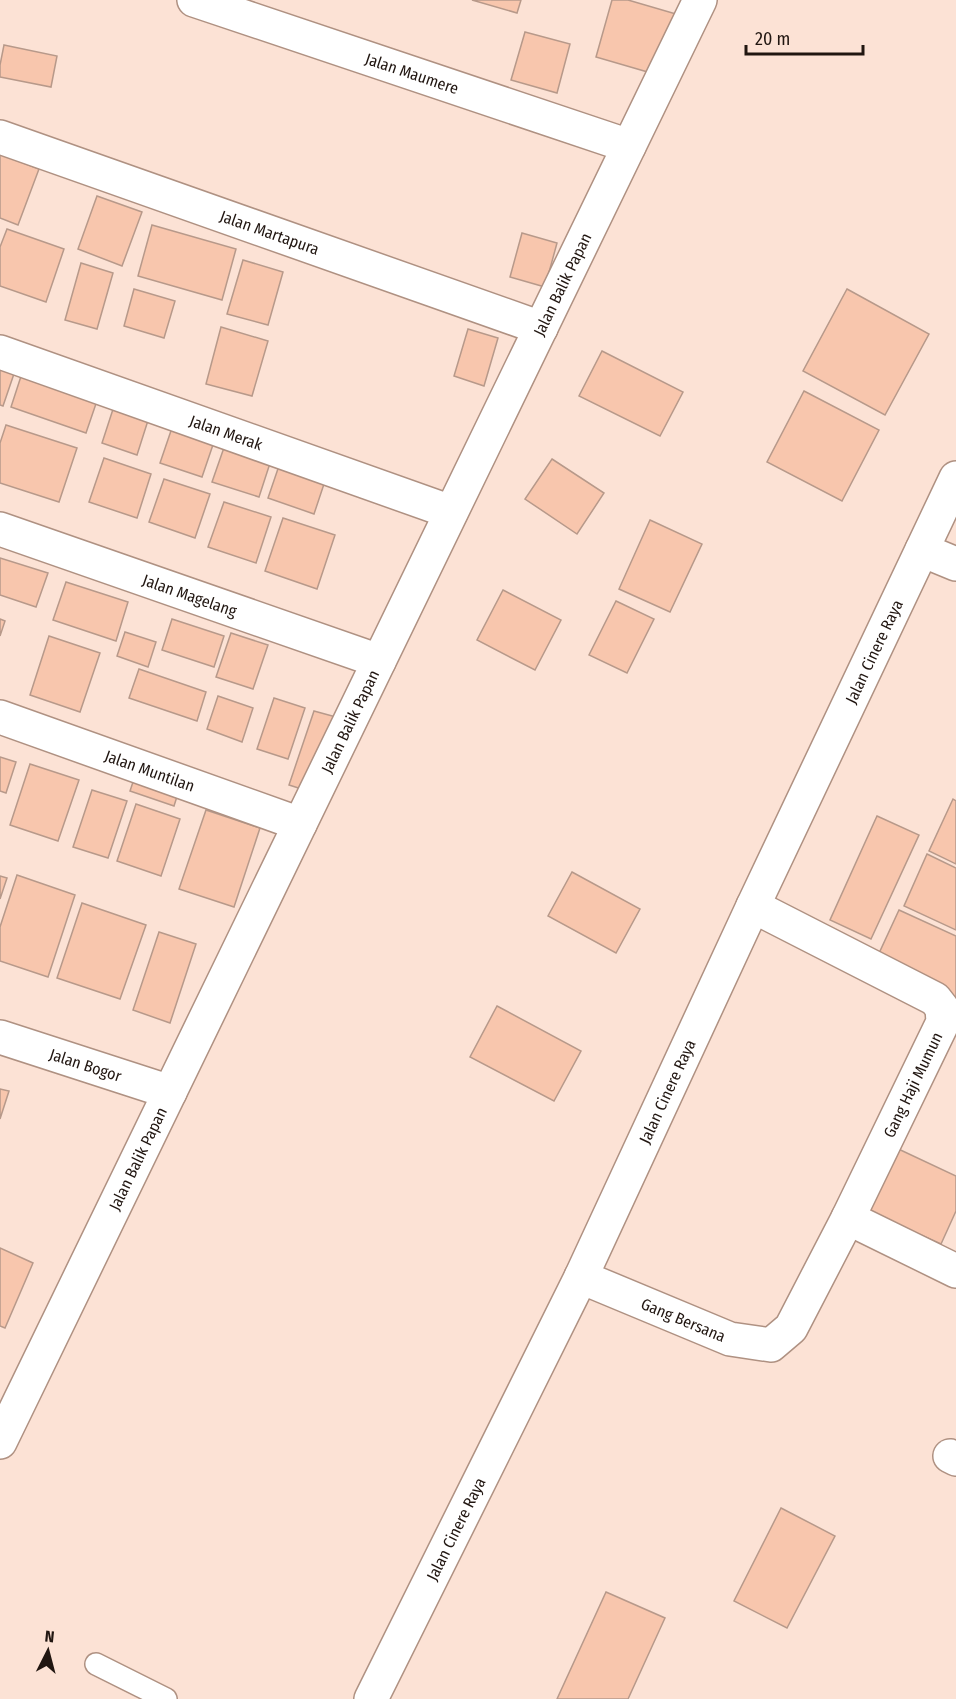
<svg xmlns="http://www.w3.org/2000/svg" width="956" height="1699" font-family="'Fira Sans Condensed',sans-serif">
	<rect width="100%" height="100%" fill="#fce2d5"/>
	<g fill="#f8c6ad" stroke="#b7998a" stroke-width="1.5">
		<path d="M 472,0 L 521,0 L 517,13 Z"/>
		<path d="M 612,0 L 628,0 L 676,14 L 658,75 L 596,57 Z"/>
		<path d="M 525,32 L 570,44 L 557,93 L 511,80 Z"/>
		<path d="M 4,45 L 57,56 L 51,87 L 0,77 L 0,65 Z"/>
		<path d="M 0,154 L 39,169 L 18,225 L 0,218 Z"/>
		<path d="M 97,196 L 142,212 L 122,266 L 78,249 Z"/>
		<path d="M 152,225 L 236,249 L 222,300 L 138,276 Z"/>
		<path d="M 7,229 L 64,249 L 46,302 L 0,286 L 0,247 Z"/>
		<path d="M 522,233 L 557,243 L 545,287 L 510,277 Z"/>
		<path d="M 243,260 L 283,272 L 268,325 L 227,314 Z"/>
		<path d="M 81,263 L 113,273 L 97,329 L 65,320 Z"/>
		<path d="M 134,289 L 175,301 L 164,338 L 124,326 Z"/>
		<path d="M 847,289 L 929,334 L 885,415 L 803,371 Z"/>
		<path d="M 221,327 L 268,341 L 252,396 L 206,384 Z"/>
		<path d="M 468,329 L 498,338 L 484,386 L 454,376 Z"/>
		<path d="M 602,351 L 683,392 L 660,436 L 579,396 Z"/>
		<path d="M 0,357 L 18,362 L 3,406 L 0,405 Z"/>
		<path d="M 25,364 L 101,389 L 86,433 L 11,407 Z"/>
		<path d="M 804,391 L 879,430 L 842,501 L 767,462 Z"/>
		<path d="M 116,400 L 151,411 L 137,455 L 102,443 Z"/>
		<path d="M 175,419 L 217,433 L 202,477 L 160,463 Z"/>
		<path d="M 6,425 L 77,448 L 59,502 L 0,483 L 0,443 Z"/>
		<path d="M 227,439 L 273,454 L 259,497 L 212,482 Z"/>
		<path d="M 282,457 L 328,472 L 314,514 L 268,498 Z"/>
		<path d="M 104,458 L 151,474 L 137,518 L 89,502 Z"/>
		<path d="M 552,459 L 604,493 L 577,534 L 525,499 Z"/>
		<path d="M 164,479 L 210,494 L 195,538 L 149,522 Z"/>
		<path d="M 224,502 L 271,517 L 256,563 L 208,547 Z"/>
		<path d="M 283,518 L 335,535 L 317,589 L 265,571 Z"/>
		<path d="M 650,520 L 702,544 L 670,612 L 619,589 Z"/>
		<path d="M 0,558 L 48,573 L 36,607 L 0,595 Z"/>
		<path d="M 66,582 L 128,602 L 116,641 L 53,620 Z"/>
		<path d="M 503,590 L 561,620 L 535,670 L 477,640 Z"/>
		<path d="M 616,601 L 654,619 L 627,673 L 589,655 Z"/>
		<path d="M 0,619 L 5,621 L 0,636 Z"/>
		<path d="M 172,619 L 224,636 L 214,667 L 162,650 Z"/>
		<path d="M 125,632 L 156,642 L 148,667 L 117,656 Z"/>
		<path d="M 231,633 L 268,645 L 253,689 L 216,677 Z"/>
		<path d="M 49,636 L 100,653 L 80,712 L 30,695 Z"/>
		<path d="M 139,669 L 206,692 L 197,721 L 129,698 Z"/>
		<path d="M 218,696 L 253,708 L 242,742 L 207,729 Z"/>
		<path d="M 274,698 L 305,708 L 288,759 L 257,749 Z"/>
		<path d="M 314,711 L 336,717 L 308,791 L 289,785 Z"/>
		<path d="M 0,757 L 16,762 L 6,793 L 0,791 Z"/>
		<path d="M 30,764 L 79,780 L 58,841 L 10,825 Z"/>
		<path d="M 136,773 L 180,787 L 174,806 L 130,791 Z"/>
		<path d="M 92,790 L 127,801 L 108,858 L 73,847 Z"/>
		<path d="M 953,799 L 956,801 L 956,864 L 929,851 Z"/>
		<path d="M 136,804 L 180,819 L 161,876 L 117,861 Z"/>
		<path d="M 206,810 L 260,828 L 234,907 L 179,889 Z"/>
		<path d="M 877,816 L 919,835 L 871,939 L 830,920 Z"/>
		<path d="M 927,854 L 956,868 L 956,930 L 904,906 Z"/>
		<path d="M 572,872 L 640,909 L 616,953 L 548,916 Z"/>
		<path d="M 17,875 L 75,895 L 48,977 L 0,961 L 0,927 Z"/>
		<path d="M 0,876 L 7,878 L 0,899 Z"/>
		<path d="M 82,903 L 146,925 L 120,999 L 57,978 Z"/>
		<path d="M 899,910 L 956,936 L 956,999 L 875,962 Z"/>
		<path d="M 159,932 L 196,944 L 170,1023 L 133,1010 Z"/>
		<path d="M 497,1006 L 581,1051 L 554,1101 L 470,1057 Z"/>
		<path d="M 0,1089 L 9,1091 L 0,1119 Z"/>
		<path d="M 892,1146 L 956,1176 L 956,1211 L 941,1244 L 863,1209 Z"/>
		<path d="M 0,1248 L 33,1263 L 5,1328 L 0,1326 Z"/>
		<path d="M 781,1508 L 835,1536 L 787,1628 L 734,1601 Z"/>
		<path d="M 606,1592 L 665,1618 L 628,1699 L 557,1699 Z"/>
	</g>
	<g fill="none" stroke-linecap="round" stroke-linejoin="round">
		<defs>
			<path id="service" d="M 96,1664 L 166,1699"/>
			<g id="minor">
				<path id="s1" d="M 194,0 L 629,146"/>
				<path id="s2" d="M 0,137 L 541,328"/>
				<path id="s3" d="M 0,352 L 451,512"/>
				<path id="s4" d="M 0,529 L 379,661"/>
				<path d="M 922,550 L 956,564"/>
				<path id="s5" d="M 0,717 L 300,824"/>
				<path id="s6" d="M 0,1037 L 170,1092"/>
				<path d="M 848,1218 L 956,1271"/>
				<path id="s7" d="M 581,1277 L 730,1339 L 771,1345 L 791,1328 L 848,1218 L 943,1022 L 942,1008 L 935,999 L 753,906"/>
				<path id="s8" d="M 0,1442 L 700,0"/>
				<path d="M 950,1456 L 956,1459"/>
			</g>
			<g id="secondary">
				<path id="s9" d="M 371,1699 L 581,1277 L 753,906 L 956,478"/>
			</g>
		</defs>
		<use href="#service" stroke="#af9182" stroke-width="24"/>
		<use href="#minor" stroke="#af9182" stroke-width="36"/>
		<use href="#secondary" stroke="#af9182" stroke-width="36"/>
		<use href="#service" stroke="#fff" stroke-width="21"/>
		<use href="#minor" stroke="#fff" stroke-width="33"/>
		<use href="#secondary" stroke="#fff" stroke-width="33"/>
	</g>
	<g text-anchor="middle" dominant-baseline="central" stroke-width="4.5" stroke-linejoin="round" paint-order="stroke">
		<g font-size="16" fill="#211611" stroke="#fce2d5">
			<text stroke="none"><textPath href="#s1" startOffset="230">Jalan Maumere</textPath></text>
			<text stroke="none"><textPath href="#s2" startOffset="286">Jalan Martapura</textPath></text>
			<text stroke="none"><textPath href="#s8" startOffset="1287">Jalan Balik Papan</textPath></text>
			<text stroke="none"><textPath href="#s3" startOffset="240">Jalan Merak</textPath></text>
			<text stroke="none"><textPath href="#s4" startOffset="201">Jalan Magelang</textPath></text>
			<text stroke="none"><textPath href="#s9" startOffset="1162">Jalan Cinere Raya</textPath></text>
			<text stroke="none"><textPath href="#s8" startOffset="801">Jalan Balik Papan</textPath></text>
			<text stroke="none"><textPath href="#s5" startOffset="159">Jalan Muntilan</textPath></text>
			<text stroke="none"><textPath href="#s6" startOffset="90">Jalan Bogor</textPath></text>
			<text stroke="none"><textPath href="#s7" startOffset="501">Gang Haji Mumun</textPath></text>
			<text stroke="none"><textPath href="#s9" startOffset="676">Jalan Cinere Raya</textPath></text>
			<text stroke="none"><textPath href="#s8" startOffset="315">Jalan Balik Papan</textPath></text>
			<text stroke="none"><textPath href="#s7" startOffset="111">Gang Bersana</textPath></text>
			<text stroke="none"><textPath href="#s9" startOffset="190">Jalan Cinere Raya</textPath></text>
		</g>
	</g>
	<g transform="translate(48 1651) rotate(6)" stroke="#fce2d5" stroke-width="4.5" paint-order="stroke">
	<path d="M0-4.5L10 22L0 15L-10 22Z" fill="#211611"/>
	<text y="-9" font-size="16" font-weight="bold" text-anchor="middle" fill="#211611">N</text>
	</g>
	<path d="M746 45v9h117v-9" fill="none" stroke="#211611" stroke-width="3"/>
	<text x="755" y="45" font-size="18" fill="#211611" stroke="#fce2d5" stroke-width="4.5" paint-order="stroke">20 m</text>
</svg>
